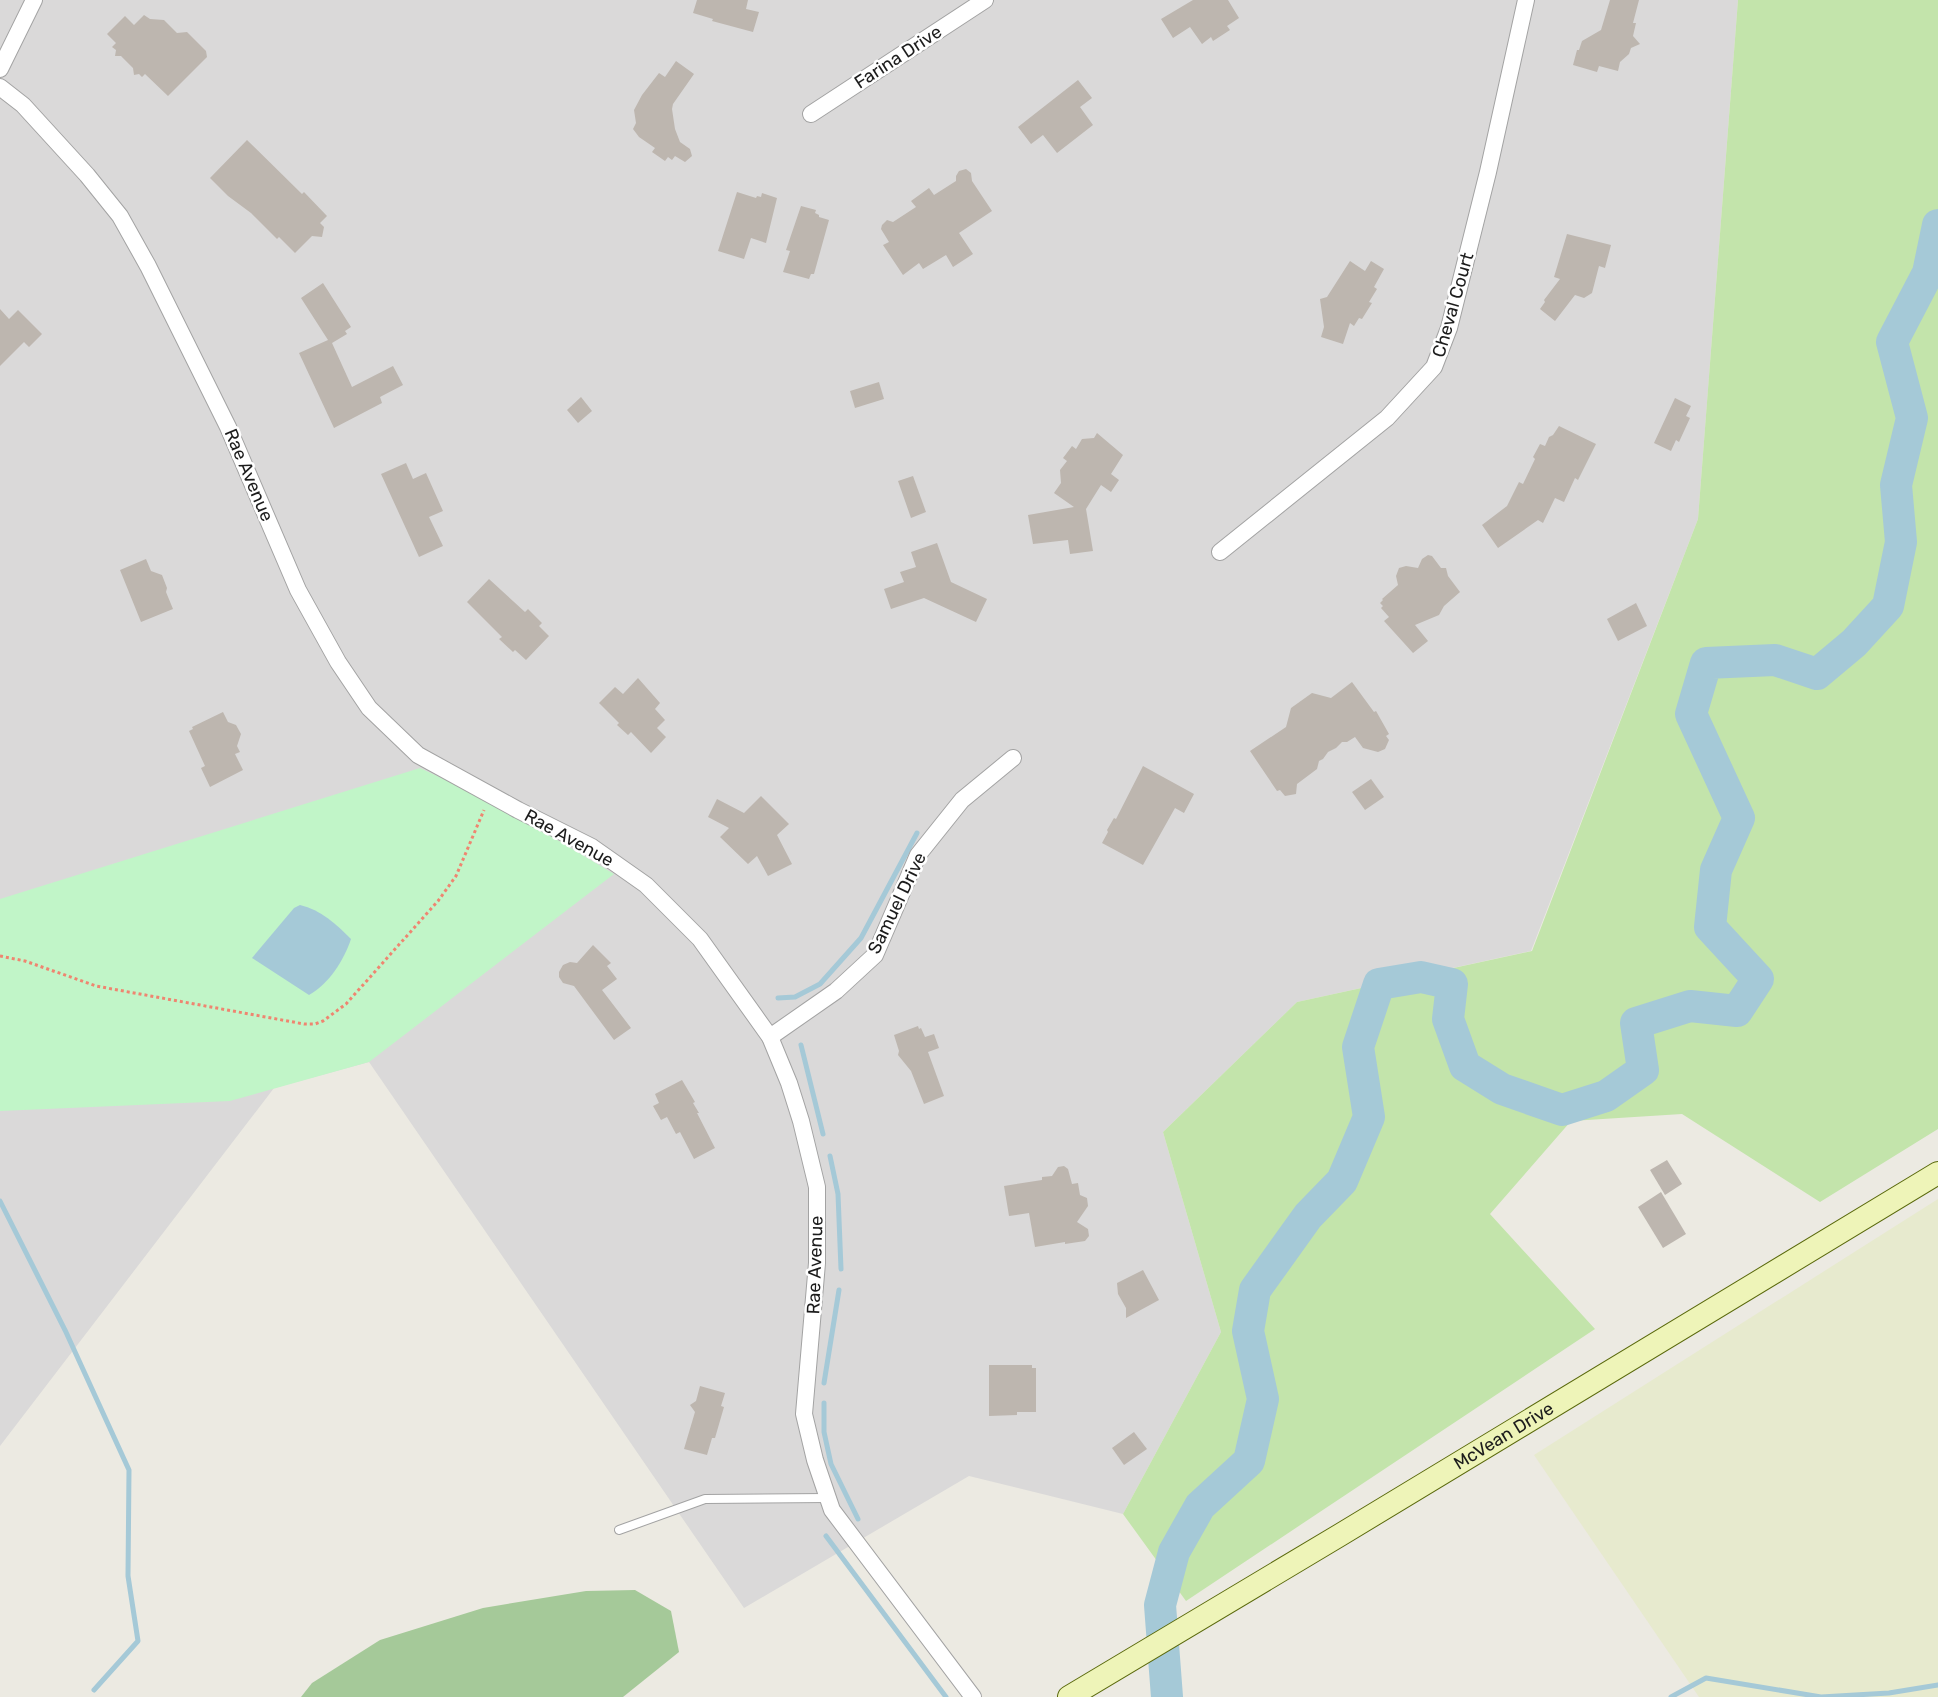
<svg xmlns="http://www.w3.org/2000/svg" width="1938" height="1697" font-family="Rubik,sans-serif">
	<rect width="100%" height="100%" fill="#eceae2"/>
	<path fill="#dad9d9" d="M 0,0 L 1738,0 L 1698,519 L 1531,951 L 1297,1002 L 1163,1132 L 1221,1332 L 1123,1514 L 969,1476 L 744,1608 L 369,1062 L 274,1088 L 0,1446 Z"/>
	<path fill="#e7eace" d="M 1938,1199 L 1938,1697 L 1699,1697 L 1534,1455 Z"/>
	<path fill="#c3e4ab" d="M 1738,0 L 1938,0 L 1938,1129 L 1820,1202 L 1682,1114 L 1571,1121 L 1490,1214 L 1595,1329 L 1186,1601 L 1123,1514 L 1221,1332 L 1163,1132 L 1297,1002 L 1532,951 L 1698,519 Z"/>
	<path fill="#a5c999" d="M 635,1590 L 671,1611 L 679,1652 L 623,1697 L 301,1697 L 312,1683 L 380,1640 L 483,1608 L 586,1591 Z"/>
	<path fill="#c1f5c8" d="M 420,768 L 499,805 L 614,874 L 369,1062 L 230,1101 L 0,1111 L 0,899 Z"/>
	<path fill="#a5c9d7" d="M 300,905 C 321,910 336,924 351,939 C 344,960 329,984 309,995 L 252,958 L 294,908 Z"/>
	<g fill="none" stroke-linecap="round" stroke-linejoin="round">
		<g stroke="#a5c9d7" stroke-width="5">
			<path d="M 778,998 L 795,997 L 820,984 L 861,938 L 917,833"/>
			<path d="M 801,1045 L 823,1134"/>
			<path d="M 830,1156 L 838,1194 L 841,1269"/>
			<path d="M 0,1201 L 65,1330 L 129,1470 L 128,1576 L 138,1641 L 94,1690"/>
			<path d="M 824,1383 L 839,1290"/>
			<path d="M 824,1403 L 824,1432 L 831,1464 L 858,1519"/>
			<path d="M 826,1536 L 946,1697"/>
			<path d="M 1671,1697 L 1706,1678 L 1821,1697 L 1889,1693 L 1938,1685"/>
		</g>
		<path stroke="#a5c9d7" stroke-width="32" d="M 1167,1697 L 1160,1605 L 1174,1552 L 1200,1506 L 1249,1461 L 1263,1399 L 1248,1331 L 1255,1290 L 1308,1216 L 1342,1181 L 1369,1117 L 1358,1047 L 1379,984 L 1421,977 L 1452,984 L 1448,1019 L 1465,1066 L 1502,1089 L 1562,1110 L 1606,1096 L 1643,1070 L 1636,1023 L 1690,1006 L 1737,1011 L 1758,979 L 1710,927 L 1716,870 L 1739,818 L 1691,714 L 1706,663 L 1775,660 L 1817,674 L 1854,643 L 1888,606 L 1901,542 L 1896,485 L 1912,418 L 1892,342 L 1928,273 L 1938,225"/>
	</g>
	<g fill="#bdb6af">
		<path d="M 697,0 L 748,0 L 746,9 L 759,12 L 753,32 L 712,21 L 713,19 L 693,13 Z"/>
		<path d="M 1193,0 L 1228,0 L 1239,18 L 1227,26 L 1230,30 L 1213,41 L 1211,37 L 1202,44 L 1190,27 L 1173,38 L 1161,19 Z"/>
		<path d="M 1610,0 L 1639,0 L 1633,23 L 1636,23 L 1633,36 L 1640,44 L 1631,48 L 1629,54 L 1620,62 L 1618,71 L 1599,66 L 1597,72 L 1573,65 L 1577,50 L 1579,50 L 1582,41 L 1601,30 Z"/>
		<path d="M 144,15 L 150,19 L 164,20 L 177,33 L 187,32 L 206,51 L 207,57 L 168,96 L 145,74 L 142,77 L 139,74 L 134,75 L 133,68 L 121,56 L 115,56 L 116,50 L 112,47 L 116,43 L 107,34 L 125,16 L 134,25 Z"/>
		<path d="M 676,61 L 694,74 L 673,104 L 672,109 L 675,129 L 680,142 L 690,149 L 692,156 L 685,162 L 675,156 L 672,160 L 668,157 L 665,161 L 652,152 L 655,148 L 639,137 L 633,129 L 636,123 L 634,110 L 642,95 L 659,73 L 665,77 Z"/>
		<path d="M 1078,80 L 1092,98 L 1080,107 L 1093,125 L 1057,153 L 1043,135 L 1031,144 L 1018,127 Z"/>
		<path d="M 247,140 L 302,194 L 304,192 L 327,216 L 320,223 L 324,227 L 322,237 L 312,236 L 295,253 L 279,237 L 277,239 L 251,213 L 228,196 L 210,178 Z"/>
		<path d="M 966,169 L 971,173 L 972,181 L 992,211 L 959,233 L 973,254 L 953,267 L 946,255 L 923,269 L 919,263 L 903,275 L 883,245 L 889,242 L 881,229 L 882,225 L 887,220 L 893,222 L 916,207 L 911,201 L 929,188 L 934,195 L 956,181 L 956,176 L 959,171 Z"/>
		<path d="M 737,192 L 756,198 L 757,196 L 761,197 L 762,193 L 777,198 L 766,243 L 751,238 L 744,259 L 718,251 Z"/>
		<path d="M 801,206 L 816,210 L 815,213 L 819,215 L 819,217 L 829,220 L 814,274 L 811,274 L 809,279 L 783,272 L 790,251 L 786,250 Z"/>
		<path d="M 1567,234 L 1611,245 L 1605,268 L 1599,266 L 1592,293 L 1584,298 L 1575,295 L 1555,321 L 1540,309 L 1545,302 L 1544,300 L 1560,279 L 1554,277 Z"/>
		<path d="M 1350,261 L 1365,271 L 1371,261 L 1384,269 L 1374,287 L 1377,289 L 1369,302 L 1372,303 L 1362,319 L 1359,318 L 1354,326 L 1350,323 L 1343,344 L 1321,337 L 1324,327 L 1320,299 L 1327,297 Z"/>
		<path d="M 323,283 L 351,327 L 345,331 L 347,334 L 332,343 L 352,387 L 393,366 L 403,385 L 380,397 L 382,403 L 334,428 L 299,353 L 328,340 L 301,298 Z"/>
		<path d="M 0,309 L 9,319 L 18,310 L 42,334 L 29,347 L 24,342 L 0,366 Z"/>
		<path d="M 879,382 L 884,399 L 855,408 L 850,391 Z"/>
		<path d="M 581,397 L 592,411 L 578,423 L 567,410 Z"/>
		<path d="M 1675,398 L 1691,406 L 1686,416 L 1690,418 L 1679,442 L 1676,440 L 1671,451 L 1654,443 Z"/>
		<path d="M 1559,426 L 1596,444 L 1578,480 L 1575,478 L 1564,502 L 1555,498 L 1543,523 L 1538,520 L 1498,548 L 1482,525 L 1507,506 L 1519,482 L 1523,484 L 1535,459 L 1533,457 L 1540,444 L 1545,446 L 1549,437 L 1553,435 Z"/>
		<path d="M 1097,433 L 1123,455 L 1111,474 L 1119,480 L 1111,492 L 1101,485 L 1086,509 L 1093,551 L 1070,554 L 1068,540 L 1033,544 L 1028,515 L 1074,507 L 1054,493 L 1061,483 L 1060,470 L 1067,461 L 1063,458 L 1072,446 L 1076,449 L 1082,439 L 1094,438 Z"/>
		<path d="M 406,463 L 413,479 L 426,473 L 443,511 L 429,517 L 443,546 L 419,557 L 381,474 Z"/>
		<path d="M 913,476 L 926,512 L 911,518 L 898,481 Z"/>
		<path d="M 937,543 L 951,582 L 987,599 L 976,622 L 924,598 L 891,609 L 884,589 L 904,582 L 900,572 L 916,567 L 911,552 Z"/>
		<path d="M 1428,555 L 1432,556 L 1441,568 L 1446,568 L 1448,576 L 1460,592 L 1444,606 L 1439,615 L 1415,625 L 1428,641 L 1413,653 L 1384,621 L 1389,617 L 1381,608 L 1383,606 L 1380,603 L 1383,600 L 1382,599 L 1398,585 L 1396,576 L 1399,568 L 1406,566 L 1418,568 L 1422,559 Z"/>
		<path d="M 146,559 L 151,571 L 162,575 L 167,588 L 166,592 L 173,609 L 141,622 L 120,570 Z"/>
		<path d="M 489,579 L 525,612 L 528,609 L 542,623 L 539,626 L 549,636 L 526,660 L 515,650 L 513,652 L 499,639 L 502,637 L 467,602 Z"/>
		<path d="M 1636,603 L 1647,626 L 1618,641 L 1607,619 Z"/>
		<path d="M 638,678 L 660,703 L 655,709 L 665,720 L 657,728 L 666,737 L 651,753 L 631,732 L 628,735 L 617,725 L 619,723 L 599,703 L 615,687 L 623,694 Z"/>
		<path d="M 1352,682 L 1374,712 L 1376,711 L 1389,734 L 1386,736 L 1389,740 L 1385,749 L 1378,752 L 1363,748 L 1355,737 L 1347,742 L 1342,742 L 1336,748 L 1328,752 L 1323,759 L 1319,761 L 1317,769 L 1297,784 L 1296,794 L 1285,796 L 1280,790 L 1277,791 L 1250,751 L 1286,727 L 1291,708 L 1312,693 L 1331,698 Z"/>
		<path d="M 223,712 L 228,722 L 236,725 L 241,734 L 237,746 L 240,752 L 235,754 L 243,770 L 210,787 L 201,768 L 205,766 L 189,731 L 193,729 L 192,727 Z"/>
		<path d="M 1143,766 L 1194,794 L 1184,813 L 1175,808 L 1143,865 L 1102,843 L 1108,832 L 1107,830 L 1114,818 L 1116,819 Z"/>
		<path d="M 1371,779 L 1384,797 L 1365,810 L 1352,792 Z"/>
		<path d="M 761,796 L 789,824 L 777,835 L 792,864 L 768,876 L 757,856 L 748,864 L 720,837 L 729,828 L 708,817 L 717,799 L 744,813 Z"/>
		<path d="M 593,945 L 611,963 L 607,966 L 617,979 L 602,990 L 631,1028 L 614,1040 L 574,986 L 563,983 L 559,977 L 559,972 L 563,965 L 570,962 L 577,963 Z"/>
		<path d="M 918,1026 L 919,1029 L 921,1028 L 925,1037 L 934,1034 L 939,1048 L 928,1052 L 944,1096 L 924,1104 L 911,1071 L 898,1055 L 899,1051 L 894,1035 Z"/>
		<path d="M 682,1080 L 695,1102 L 693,1103 L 699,1113 L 697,1113 L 715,1148 L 694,1159 L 680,1132 L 676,1134 L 667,1117 L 661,1120 L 653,1106 L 659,1103 L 655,1094 Z"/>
		<path d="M 1667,1160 L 1682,1184 L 1665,1195 L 1650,1170 Z"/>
		<path d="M 1064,1166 L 1068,1169 L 1072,1184 L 1078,1183 L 1080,1195 L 1087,1198 L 1088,1206 L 1077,1222 L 1088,1229 L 1089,1236 L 1085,1241 L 1065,1244 L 1065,1242 L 1035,1247 L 1029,1213 L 1009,1216 L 1004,1186 L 1042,1180 L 1042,1177 L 1052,1176 L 1058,1167 Z"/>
		<path d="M 1661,1192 L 1686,1234 L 1663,1248 L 1638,1207 Z"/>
		<path d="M 1143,1270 L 1159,1300 L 1126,1318 L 1126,1308 L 1118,1294 L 1117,1283 Z"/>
		<path d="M 989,1365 L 1032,1365 L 1032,1368 L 1036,1368 L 1036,1412 L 1017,1412 L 1017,1415 L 989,1416 Z"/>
		<path d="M 700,1386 L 725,1393 L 721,1406 L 724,1407 L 715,1438 L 712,1438 L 707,1455 L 684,1449 L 695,1412 L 690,1405 L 696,1401 Z"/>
		<path d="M 1134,1432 L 1147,1449 L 1124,1465 L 1112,1448 Z"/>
	</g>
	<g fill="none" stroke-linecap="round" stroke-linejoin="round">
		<defs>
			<path id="service" d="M 619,1530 L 705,1499 L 828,1498"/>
			<g id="minor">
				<path d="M 0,69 L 34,0"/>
				<path d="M 0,87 L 23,105 L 87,175 L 120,216 L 148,266 L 228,427 L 298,590 L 338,662 L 369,708 L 418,755 L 518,810 L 592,847 L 646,885 L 700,939 L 770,1037 L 789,1083 L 801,1121 L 817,1187 L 817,1263 L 804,1414 L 815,1460 L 832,1510 L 973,1697"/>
				<path d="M 811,114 L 985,0"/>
				<path d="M 1220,552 L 1387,418 L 1434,367 L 1449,328 L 1488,172 L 1526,0"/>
				<path d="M 770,1037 L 836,991 L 875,955 L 918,855 L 962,800 L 1013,758"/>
			</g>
			<g id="secondary">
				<path id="s1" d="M 1069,1697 L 1340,1535 L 1938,1173"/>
			</g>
		</defs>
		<use href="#service" stroke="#a3a3a3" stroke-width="10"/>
		<use href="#minor" stroke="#a3a3a3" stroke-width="18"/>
		<use href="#secondary" stroke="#5a690c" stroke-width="24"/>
		<path stroke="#ef8570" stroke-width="3" stroke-dasharray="3 3" stroke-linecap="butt" d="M 0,956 L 25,961 L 96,986 L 304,1024 L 315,1024 L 323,1021 L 346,1004 L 438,901 L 456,876 L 484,810"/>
		<use href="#service" stroke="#fff" stroke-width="8"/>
		<use href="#minor" stroke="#fff" stroke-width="16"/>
		<use href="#secondary" stroke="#eef4b8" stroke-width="22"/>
	</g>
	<g text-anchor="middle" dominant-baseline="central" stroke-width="5" stroke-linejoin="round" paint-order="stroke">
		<g font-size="18" fill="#1c1c1c" stroke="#fff">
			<text transform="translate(898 57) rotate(-33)">Farina Drive</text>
			<text transform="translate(1453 305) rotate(-74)">Cheval Court</text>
			<text transform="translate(249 475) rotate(67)">Rae Avenue</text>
			<text transform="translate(569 838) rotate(29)">Rae Avenue</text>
			<text transform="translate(897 903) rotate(-64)">Samuel Drive</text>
			<text transform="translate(815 1265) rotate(-88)">Rae Avenue</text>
			<text stroke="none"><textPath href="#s1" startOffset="507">McVean Drive</textPath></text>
		</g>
	</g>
</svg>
